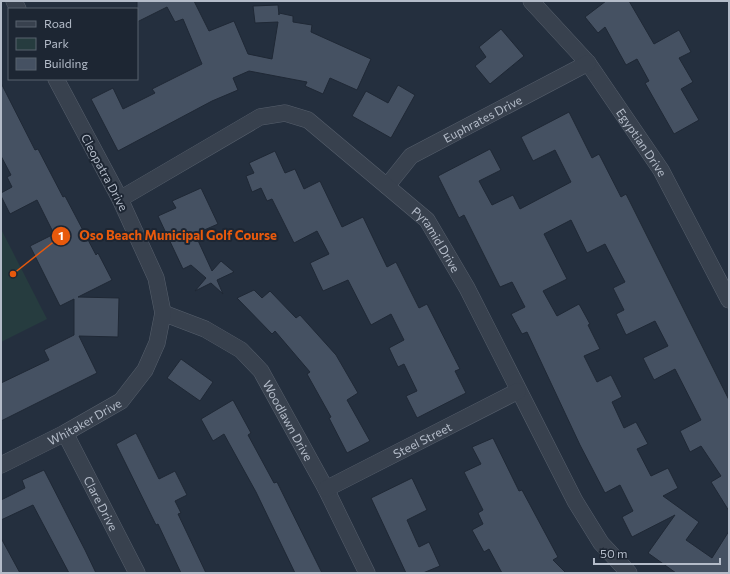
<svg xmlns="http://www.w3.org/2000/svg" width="730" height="574" font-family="Commissioner,sans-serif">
	<rect width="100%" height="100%" fill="#242f3e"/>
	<path fill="#263c3f" d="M 1,229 L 47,319 L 1,342 Z"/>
	<g fill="#455162" stroke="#1f2835">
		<path d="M 137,1 L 194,1 L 209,31 L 234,21 L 248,54 L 272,59 L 278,22 L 255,23 L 253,6 L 278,5 L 279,15 L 279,13 L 293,16 L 293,22 L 312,25 L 311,32 L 371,59 L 357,90 L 330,78 L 323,94 L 305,86 L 307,82 L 249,71 L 233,78 L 238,90 L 212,101 L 118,151 L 91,99 L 113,88 L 123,109 L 155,93 L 152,89 L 202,64 L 183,19 L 175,22 L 167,7 L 137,22 Z"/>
		<path d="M 606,1 L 629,1 L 654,44 L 679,30 L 691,52 L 679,58 L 693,82 L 681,89 L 699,120 L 674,134 L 645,83 L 649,81 L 637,59 L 626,65 L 605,27 L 598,33 L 585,17 Z"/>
		<path d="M 501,29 L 524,56 L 490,84 L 475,66 L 486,57 L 479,47 Z"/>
		<path d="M 1,83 L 35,150 L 38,149 L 63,197 L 65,196 L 96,255 L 98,253 L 112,280 L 78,297 L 119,298 L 118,337 L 79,336 L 97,373 L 1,421 L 1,383 L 49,360 L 44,350 L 74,335 L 74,299 L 60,306 L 30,246 L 54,234 L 37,200 L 10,214 L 1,196 L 1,193 L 12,187 L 7,177 L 11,175 L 1,156 Z"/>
		<path d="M 398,85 L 415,95 L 391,138 L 352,116 L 366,91 L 388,103 Z"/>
		<path d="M 569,112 L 592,158 L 599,154 L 621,197 L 626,194 L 729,400 L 729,511 L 711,482 L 721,476 L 701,446 L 690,452 L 680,431 L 701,420 L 675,369 L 654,380 L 643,358 L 668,346 L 655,321 L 626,335 L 616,314 L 624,310 L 613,288 L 625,282 L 605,244 L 587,253 L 571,220 L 544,234 L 567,279 L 543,291 L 557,316 L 579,304 L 590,324 L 588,325 L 600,349 L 584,356 L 597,382 L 611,375 L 622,397 L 612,402 L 624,428 L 636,422 L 648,444 L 637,449 L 651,476 L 668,468 L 678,488 L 663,496 L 699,522 L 686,540 L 712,558 L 729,531 L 729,573 L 676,573 L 648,553 L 675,515 L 632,537 L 622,517 L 633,511 L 620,485 L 605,493 L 580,445 L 527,332 L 522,334 L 511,314 L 525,307 L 512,282 L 500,287 L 464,215 L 459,218 L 438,176 L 490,149 L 501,170 L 479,181 L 492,205 L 513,195 L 520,209 L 571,182 L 555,150 L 533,161 L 521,137 Z"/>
		<path d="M 275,151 L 285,173 L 295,169 L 304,189 L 320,181 L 342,227 L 363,217 L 387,267 L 396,262 L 419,308 L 427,304 L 460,369 L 455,371 L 466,393 L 417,418 L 406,396 L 417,391 L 404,364 L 398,367 L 389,348 L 404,340 L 391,314 L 371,325 L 348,280 L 323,291 L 310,263 L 329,254 L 317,231 L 294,243 L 272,199 L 267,201 L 261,188 L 252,192 L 246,176 L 254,173 L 249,163 Z"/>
		<path d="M 201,188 L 218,224 L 195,234 L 212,271 L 221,261 L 234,272 L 217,280 L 223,294 L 211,283 L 195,291 L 206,278 L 191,265 L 183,269 L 158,216 L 176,208 L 172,201 Z"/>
		<path d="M 254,290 L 262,298 L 270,291 L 296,318 L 300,315 L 336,355 L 358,393 L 347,400 L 370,441 L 347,453 L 329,418 L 331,417 L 307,374 L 310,372 L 275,331 L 272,334 L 237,298 Z"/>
		<path d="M 181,359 L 213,382 L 200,401 L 167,378 Z"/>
		<path d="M 233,400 L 251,433 L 248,435 L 274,483 L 277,482 L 322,573 L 295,573 L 256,492 L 230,445 L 224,434 L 213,441 L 201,419 Z"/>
		<path d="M 136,433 L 159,479 L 175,471 L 187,495 L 175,501 L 181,513 L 178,514 L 206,573 L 181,573 L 158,524 L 156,525 L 116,444 Z"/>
		<path d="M 493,438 L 519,491 L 522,490 L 558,557 L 553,560 L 566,573 L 502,573 L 489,549 L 484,552 L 472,530 L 483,524 L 478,513 L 483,510 L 464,472 L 481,464 L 472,447 Z"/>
		<path d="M 44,470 L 85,550 L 96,573 L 69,573 L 33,505 L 1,520 L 1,500 L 25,488 L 22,480 Z"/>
		<path d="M 412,478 L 427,510 L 407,520 L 419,547 L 429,542 L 440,566 L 423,573 L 406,573 L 371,498 Z"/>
		<path d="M 1,538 L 20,573 L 1,573 Z"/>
	</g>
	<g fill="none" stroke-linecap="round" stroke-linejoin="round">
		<defs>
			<g id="minor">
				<path d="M 14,1 L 18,9"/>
				<path id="s1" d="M 531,1 L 588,63 L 661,170 L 729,300"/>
				<path id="s2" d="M 387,186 L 411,156 L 588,63"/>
				<path id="s3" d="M 120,199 L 260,117 L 285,113 L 308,120 L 427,220 L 467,288 L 575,501 L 601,543 L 629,573"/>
				<path id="s4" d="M 163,313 L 205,329 L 241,350 L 261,371 L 326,489 L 367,573"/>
				<path id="s5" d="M 65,433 L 137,573"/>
				<path id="s6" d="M 1,465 L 65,433 L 121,401 L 145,370 L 157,343 L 163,313 L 156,278 L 120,199 L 56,79"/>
				<path id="s7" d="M 326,489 L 518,391"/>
			</g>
		</defs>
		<use href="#minor" stroke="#565f6c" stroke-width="17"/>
		<use href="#minor" stroke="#38414e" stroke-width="16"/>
	</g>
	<g text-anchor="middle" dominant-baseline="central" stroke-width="4" stroke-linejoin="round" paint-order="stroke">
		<g font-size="12" fill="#b4bcc9" stroke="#1d2633">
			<text stroke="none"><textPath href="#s2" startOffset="119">Euphrates Drive</textPath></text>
			<text stroke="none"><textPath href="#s1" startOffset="180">Egyptian Drive</textPath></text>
			<text transform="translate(105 172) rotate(62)">Cleopatra Drive</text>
			<text stroke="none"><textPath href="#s3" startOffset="388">Pyramid Drive</textPath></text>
			<text stroke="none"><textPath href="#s4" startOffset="172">Woodlawn Drive</textPath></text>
			<text stroke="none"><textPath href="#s6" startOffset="94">Whitaker Drive</textPath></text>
			<text stroke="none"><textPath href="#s7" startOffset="108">Steel Street</textPath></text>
			<text stroke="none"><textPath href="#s5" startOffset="79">Clare Drive</textPath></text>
		</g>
	</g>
	<path fill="none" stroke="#e8590c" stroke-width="1.5" d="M13 274L61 236"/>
	<g fill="#e8590c" stroke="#1d2633" stroke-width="1.5">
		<circle cx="13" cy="274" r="4"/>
		<circle cx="61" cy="236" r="10"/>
	</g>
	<g font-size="12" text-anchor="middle" font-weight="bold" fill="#fff">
		<text x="61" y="240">1</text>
	</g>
	<g font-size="13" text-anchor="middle" font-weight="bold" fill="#e8590c" stroke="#1d2633" stroke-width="4" stroke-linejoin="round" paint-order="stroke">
		<text x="178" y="240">Oso Beach Municipal Golf Course</text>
	</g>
	<rect width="730" height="574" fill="none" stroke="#b4bcc9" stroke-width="4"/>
	<rect x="8" y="8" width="130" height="72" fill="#1d2633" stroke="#59626f"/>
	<rect x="16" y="21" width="20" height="6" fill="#38414e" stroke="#59626f"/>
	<text x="44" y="28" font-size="12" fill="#b4bcc9">Road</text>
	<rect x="16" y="38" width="20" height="12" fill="#263c3f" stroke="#59626f"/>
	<text x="44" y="48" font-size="12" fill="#b4bcc9">Park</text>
	<rect x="16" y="58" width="20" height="12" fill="#455162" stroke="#59626f"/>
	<text x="44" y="68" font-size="12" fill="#b4bcc9">Building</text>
	<path d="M594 558v6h126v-6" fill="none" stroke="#b4bcc9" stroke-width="2"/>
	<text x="600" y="558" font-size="12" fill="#b4bcc9" stroke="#1d2633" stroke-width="3" paint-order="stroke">50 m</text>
</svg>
